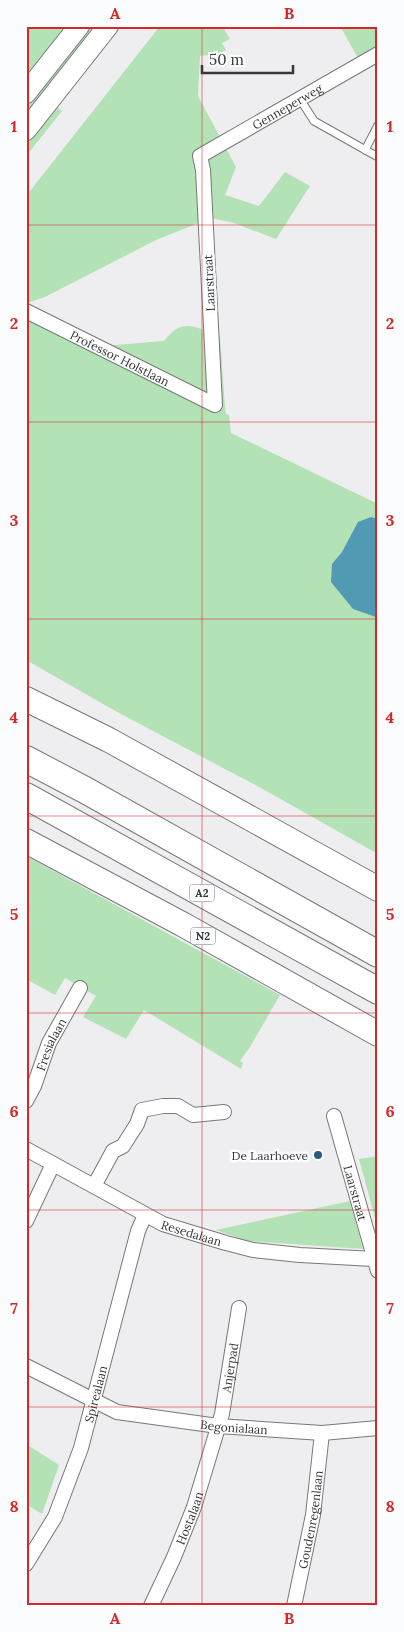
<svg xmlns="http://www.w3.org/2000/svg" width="404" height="1632" font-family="Lora,serif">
	<rect width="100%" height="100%" fill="#eeeef0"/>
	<g fill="#b3e2b6">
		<path d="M 26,26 L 72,26 L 26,85 Z"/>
		<path d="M 87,26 L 99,26 L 26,120 L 26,104 Z"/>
		<path d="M 160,26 L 222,26 L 230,39 L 222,43 L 226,50 L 219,54 L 200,56 L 198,96 L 236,167 L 225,195 L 259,206 L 285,172 L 310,186 L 276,239 L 234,223 L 211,218 L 156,240 L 45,297 L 30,302 L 26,302 L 26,196 Z"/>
		<path d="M 340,26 L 378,26 L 378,46 L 358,58 Z"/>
		<path d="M 55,106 L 62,111 L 26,156 L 26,141 Z"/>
		<path d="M 26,316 L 90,347 L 164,341 C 183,316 196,328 220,336 L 225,407 L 226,414 L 229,415 L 231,433 L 378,504 L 378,854 L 261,788 L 119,713 L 26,660 Z"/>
		<path d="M 26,856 L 280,995 L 250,1047 L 240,1061 L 243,1063 L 241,1069 L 144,1010 L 126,1039 L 83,1017 L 96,996 L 65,978 L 55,995 L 26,979 Z"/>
		<path d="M 378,1156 L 378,1229 L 359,1159 Z"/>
		<path d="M 350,1201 L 363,1249 L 248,1241 L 216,1230 Z"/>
		<path d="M 26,1444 L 59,1465 L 42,1514 L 26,1504 Z"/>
	</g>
	<path fill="#519ab4" d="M 371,517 L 378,519 L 378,615 L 376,617 L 353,609 L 331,582 L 332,564 L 342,552 L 358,522 Z"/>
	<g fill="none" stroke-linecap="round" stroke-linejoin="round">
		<defs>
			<g id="service">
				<path d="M 300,99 L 314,121 L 378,157"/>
				<path d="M 365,150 L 378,125"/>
			</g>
			<g id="minor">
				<path id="s1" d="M 26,311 L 215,405 L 203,170 L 200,156 L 378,54"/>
				<path id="s2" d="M 26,1101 L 34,1086 L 49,1043 L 80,988"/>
				<path id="s3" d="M 334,1116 L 378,1271"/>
				<path id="s4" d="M 26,1149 L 163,1224 L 226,1243 L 253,1250 L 300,1255 L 374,1259"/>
				<path d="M 94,1186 L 113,1151 L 123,1146 L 137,1124 L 142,1110 L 163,1106 L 178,1106 L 193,1115 L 224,1112"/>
				<path d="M 26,1221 L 53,1164"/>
				<path id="s5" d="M 26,1366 L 117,1412 L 218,1426 L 322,1433 L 378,1428"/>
				<path id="s6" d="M 26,1564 L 55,1517 L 81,1448 L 138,1231 L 145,1215"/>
				<path id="s7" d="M 151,1606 L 174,1557 L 194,1507 L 222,1414 L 239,1308"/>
				<path id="s8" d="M 294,1606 L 313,1515 L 322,1433"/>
			</g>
			<g id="secondary">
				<path d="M 26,93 L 79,26"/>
				<path d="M 26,130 L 108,26"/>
			</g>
			<g id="trunk">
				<path d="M 26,699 L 109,740 L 378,889"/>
				<path d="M 26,841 L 182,924 L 378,1034"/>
			</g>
			<g id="motorway">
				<path d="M 26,759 L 85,790 L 378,954"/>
				<path d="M 26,796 L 378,991"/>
			</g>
		</defs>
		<use href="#service" stroke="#787879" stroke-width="9"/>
		<use href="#minor" stroke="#787879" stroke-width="16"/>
		<use href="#secondary" stroke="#787879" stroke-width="22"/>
		<use href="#trunk" stroke="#787879" stroke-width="26"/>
		<use href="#motorway" stroke="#787879" stroke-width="28"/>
		<use href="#service" stroke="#fff" stroke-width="7"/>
		<use href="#minor" stroke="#fff" stroke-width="14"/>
		<use href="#secondary" stroke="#fff" stroke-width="20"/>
		<use href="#trunk" stroke="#fff" stroke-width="24"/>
		<use href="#motorway" stroke="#fff" stroke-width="26"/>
	</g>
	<path fill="none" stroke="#d62828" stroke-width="1" stroke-opacity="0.55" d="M 202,26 L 202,1606M 26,225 L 378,225M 26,422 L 378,422M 26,619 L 378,619M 26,816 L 378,816M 26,1013 L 378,1013M 26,1210 L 378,1210M 26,1407 L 378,1407"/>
	<circle fill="#2d5b7a" stroke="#fbfcfd" stroke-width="2" cx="318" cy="1155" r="5"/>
	<g text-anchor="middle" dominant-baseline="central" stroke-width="5" stroke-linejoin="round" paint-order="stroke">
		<g fill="#fbfcfd" stroke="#717272" stroke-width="1">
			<rect x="189.5" y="884.5" width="25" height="17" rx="4"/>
			<rect x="190.5" y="927.5" width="25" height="17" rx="4"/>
		</g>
		<g font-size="11" font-weight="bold" fill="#363737">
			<text x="202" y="893">A2</text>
			<text x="203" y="936">N2</text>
		</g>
		<g font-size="12" fill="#363737" stroke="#fbfcfd">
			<text stroke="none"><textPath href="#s1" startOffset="561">Genneperweg</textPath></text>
			<text transform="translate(209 283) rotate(-93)">Laarstraat</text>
			<text stroke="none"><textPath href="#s1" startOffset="105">Professor Holstlaan</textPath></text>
			<text stroke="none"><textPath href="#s2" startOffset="62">Fresialaan</textPath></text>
			<text stroke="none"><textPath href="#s3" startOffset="80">Laarstraat</textPath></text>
			<text stroke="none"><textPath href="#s4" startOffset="186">Resedalaan</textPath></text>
			<text stroke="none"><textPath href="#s7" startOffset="252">Anjerpad</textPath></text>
			<text stroke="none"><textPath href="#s6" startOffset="185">Spirealaan</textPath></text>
			<text stroke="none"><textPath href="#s5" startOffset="220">Begonialaan</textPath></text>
			<text stroke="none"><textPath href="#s7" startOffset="96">Hostalaan</textPath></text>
			<text stroke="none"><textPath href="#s8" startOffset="88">Goudenregenlaan</textPath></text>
		</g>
		<g font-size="12" fill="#363737" stroke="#fbfcfd" text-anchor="end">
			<text x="308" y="1155">De Laarhoeve</text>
		</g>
	</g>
	<rect width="404" height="1632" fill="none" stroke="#fbfcfd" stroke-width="55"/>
	<path d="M202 65v8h91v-8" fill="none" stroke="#363737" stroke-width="2.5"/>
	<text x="209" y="65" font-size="15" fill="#363737" stroke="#fbfcfd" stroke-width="4" paint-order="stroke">50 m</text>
	<rect x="28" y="28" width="348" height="1576" fill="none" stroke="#d62828" stroke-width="2"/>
	<g font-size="16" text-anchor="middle" font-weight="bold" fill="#d62828">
		<text x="115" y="19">A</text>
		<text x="289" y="19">B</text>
		<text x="14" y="132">1</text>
		<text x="390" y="132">1</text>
		<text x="14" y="329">2</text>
		<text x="390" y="329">2</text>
		<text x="14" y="526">3</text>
		<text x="390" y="526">3</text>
		<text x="14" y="723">4</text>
		<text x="390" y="723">4</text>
		<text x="14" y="920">5</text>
		<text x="390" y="920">5</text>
		<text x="14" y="1117">6</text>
		<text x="390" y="1117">6</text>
		<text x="14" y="1314">7</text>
		<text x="390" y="1314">7</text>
		<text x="14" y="1512">8</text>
		<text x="390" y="1512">8</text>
		<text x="115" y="1624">A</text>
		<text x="289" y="1624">B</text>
	</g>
</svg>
